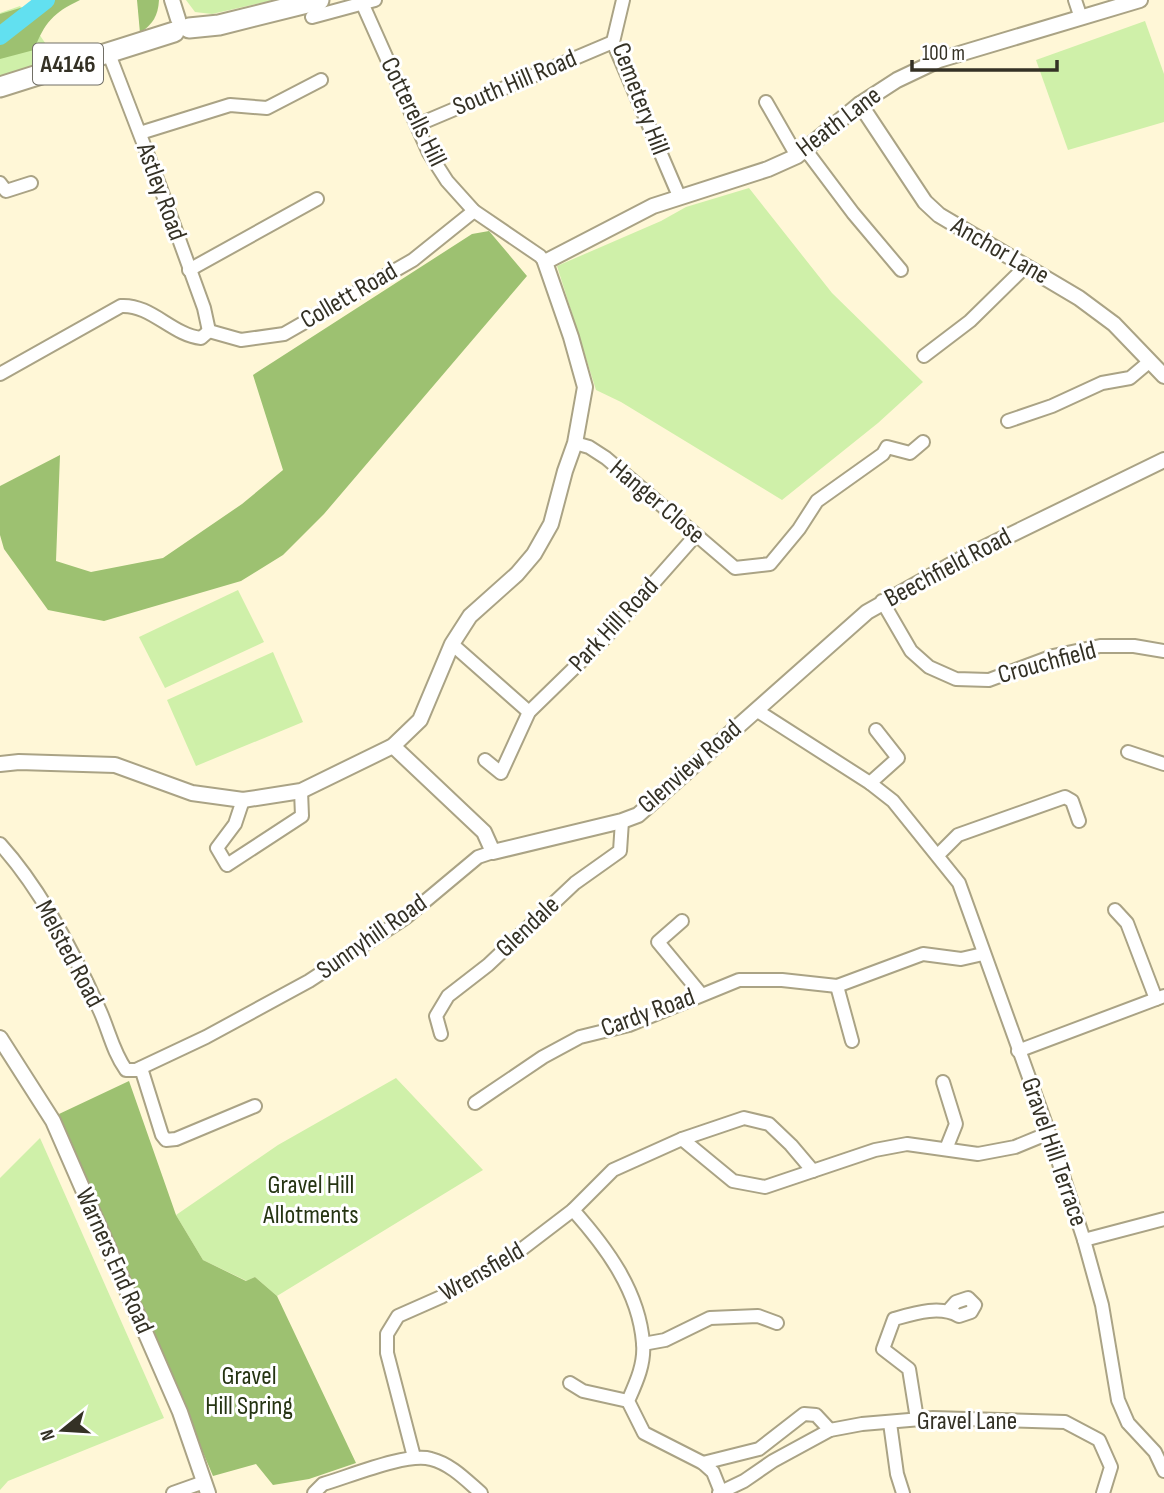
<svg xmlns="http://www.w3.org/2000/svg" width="1164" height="1493" font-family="'Sofia Sans Condensed',sans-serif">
	<rect width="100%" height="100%" fill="#fff7d7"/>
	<g fill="#cff0a9">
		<path d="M 186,0 L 274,0 L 212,14 L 195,12 Z"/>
		<path d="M 20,6 L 58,62 L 0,81 L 0,13 Z"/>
		<path d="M 1145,21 L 1164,74 L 1164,122 L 1068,150 L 1036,60 Z"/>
		<path d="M 749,188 L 832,293 L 923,382 L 878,423 L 782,500 L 621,402 L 596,390 L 557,266 L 661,221 L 686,207 Z"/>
		<path d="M 238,590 L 264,642 L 165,688 L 139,637 Z"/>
		<path d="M 273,652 L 303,722 L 196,766 L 167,700 Z"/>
		<path d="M 396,1078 L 483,1170 L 277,1296 L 255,1277 L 247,1281 L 203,1260 L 176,1215 L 278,1145 Z"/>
		<path d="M 40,1138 L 164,1418 L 8,1481 L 0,1490 L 0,1178 Z"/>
	</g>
	<g fill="#9dc171">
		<path d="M 38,0 L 80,0 C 53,13 45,22 34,50 L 0,59 L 0,14 L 30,5 Z"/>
		<path d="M 137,0 L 159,0 C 158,16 153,24 140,33 Z"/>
		<path d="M 489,231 L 527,276 L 324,514 L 283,555 L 241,581 L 104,621 L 48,610 L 4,549 L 0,535 L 0,486 L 60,455 L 56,561 L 91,572 L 163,558 L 242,504 L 283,470 L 253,375 L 472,234 Z"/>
		<path d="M 129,1081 L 176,1215 L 203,1260 L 246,1281 L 255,1277 L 277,1296 L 356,1463 L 309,1479 L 273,1485 L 256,1464 L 213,1476 L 59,1114 Z"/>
	</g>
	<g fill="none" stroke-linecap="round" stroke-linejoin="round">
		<path stroke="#62e0f0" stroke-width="18" d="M 0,36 L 46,0"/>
		<defs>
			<g id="minor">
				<path d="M 623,0 L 613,42 L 679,196"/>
				<path d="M 1075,0 L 1081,18"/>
				<path d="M 363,5 L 429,153 L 447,181 L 474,211 L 540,256 L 545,262"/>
				<path d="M 312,17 L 375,0"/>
				<path d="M 109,54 L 159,184 L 204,308 L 209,331"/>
				<path d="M 766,102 L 797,156"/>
				<path d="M 417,125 L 613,42"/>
				<path d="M 140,133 L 230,105 L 267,108 L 321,80"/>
				<path d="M 805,149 L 853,213 L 901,270"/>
				<path d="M 0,183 L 6,191 L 31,183"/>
				<path d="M 189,270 L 317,199"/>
				<path d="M 209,331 L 241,340 L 284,334 L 413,260 L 474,211"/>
				<path d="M 924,356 L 970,321 L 1026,266"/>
				<path d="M 0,374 L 121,306 C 151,304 172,335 201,338 L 209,331"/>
				<path d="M 1008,421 L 1052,406 L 1102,383 L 1130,378 L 1149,362"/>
				<path d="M 575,443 L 589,447 L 606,458 L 735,568 L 770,564 L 799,529 L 817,501 L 883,454 L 887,447 L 910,453 L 923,442"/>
				<path d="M 882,601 L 911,651 L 929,667 L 956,679 L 989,680 L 1053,656 L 1100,646 L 1134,646 L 1164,651"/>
				<path d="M 452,644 L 529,712"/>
				<path d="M 756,710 L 870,783 L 893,801 L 959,883 L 1049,1133 L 1084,1240 L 1102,1305 L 1118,1400 L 1128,1423 L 1155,1452 L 1164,1471"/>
				<path d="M 1128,752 L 1164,764"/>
				<path d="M 485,760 L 501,773 L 529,712 L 605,638 L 696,535"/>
				<path d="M 870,783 L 898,758 L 876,730"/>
				<path d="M 243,800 L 235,824 L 217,848 L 227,865 L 302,816 L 301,791"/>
				<path d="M 0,844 C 41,889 75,955 100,1011 C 109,1031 113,1052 126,1070 L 136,1070 L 206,1037 L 309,981 L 405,918 L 478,857 L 493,852"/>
				<path d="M 938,855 L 958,835 L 1065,797 L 1072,801 L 1079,821"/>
				<path d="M 1115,910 L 1127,923 L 1156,999"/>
				<path d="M 682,921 L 658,942 L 701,994"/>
				<path d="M 837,986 L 852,1041"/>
				<path d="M 441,1034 L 436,1016 L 448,996 L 488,965 L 575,883 L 620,851 L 622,821"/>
				<path d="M 1018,1051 L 1164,996"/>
				<path d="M 141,1068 L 162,1135 L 166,1140 L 176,1139 L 255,1106"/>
				<path d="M 943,1082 L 956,1124 L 946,1149"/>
				<path d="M 475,1103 L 543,1057 L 580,1037 L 629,1025 L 739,980 L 782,980 L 837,986 L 923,954 L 961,959 L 983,954"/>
				<path d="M 682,1139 L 733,1181 L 765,1187 L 875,1150 L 907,1144 L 978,1154 L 1015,1147 L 1049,1133"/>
				<path d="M 573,1210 C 606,1247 639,1291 643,1343 C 645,1364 636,1383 628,1401 L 644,1433 L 703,1463 L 713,1472 L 721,1492"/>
				<path d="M 1084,1240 L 1164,1219"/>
				<path d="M 643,1344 L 665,1340 L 710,1318 L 758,1316 L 777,1323"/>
				<path d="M 570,1383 L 583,1391 L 628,1401"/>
				<path d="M 917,1419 L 909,1369 L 883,1349 L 894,1319 C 915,1313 940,1305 959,1316 L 971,1312 L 975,1305 L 968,1298 L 956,1302 L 949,1310"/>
				<path d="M 890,1423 L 897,1474 L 903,1493"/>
				<path d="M 414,1457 L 387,1353 L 387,1334 L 398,1316 L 441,1297 L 518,1252 L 573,1210 L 613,1170 L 682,1139 L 744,1118 L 769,1124 L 791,1145 L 813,1171"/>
				<path d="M 703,1463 L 759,1449 L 804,1414 L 816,1415 L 830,1430"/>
				<path d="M 173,1493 L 204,1482"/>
				<path d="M 314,1493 L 323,1484 C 348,1477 407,1452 431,1459 C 451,1464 466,1480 481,1493"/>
				<path d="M 719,1493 L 744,1481 L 773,1461 L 830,1430 L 862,1424 L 933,1418 L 1065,1422 L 1099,1440 L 1111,1467 L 1103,1493"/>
			</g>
			<g id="tertiary">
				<path d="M 172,0 L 178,19"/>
				<path d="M 860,104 L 925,202 L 939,215 L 1079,298 L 1114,324 L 1164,376"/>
				<path d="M 393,746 L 484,832 L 493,852 L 622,821 L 638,815 L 867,612 L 963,558 L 1164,460"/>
				<path d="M 0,764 L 19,762 L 115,765 L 192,793 L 243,800 L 301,791 L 393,746 L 420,720 L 452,644 L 470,616 L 517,574 L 534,554 L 551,524 L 565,471 L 575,443 L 585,387 L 571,337 L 545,262 L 653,206 L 768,169 L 797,156 L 860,104 L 897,80 L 939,60 L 1140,0"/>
				<path d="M 0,1038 L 53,1121 L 180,1412 L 208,1493"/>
			</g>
			<g id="primary">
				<path d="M 189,28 L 219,25 L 319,0"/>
				<path d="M 0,87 L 174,32"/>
			</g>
		</defs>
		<use href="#minor" stroke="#aaa385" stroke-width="16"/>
		<use href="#tertiary" stroke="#aaa385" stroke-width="18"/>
		<use href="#primary" stroke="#aaa385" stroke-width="23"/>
		<use href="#minor" stroke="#fff" stroke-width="12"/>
		<use href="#tertiary" stroke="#fff" stroke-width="14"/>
		<use href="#primary" stroke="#fff" stroke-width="19"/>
	</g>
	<g text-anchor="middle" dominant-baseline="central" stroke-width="6" stroke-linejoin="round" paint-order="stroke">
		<rect fill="#fff" stroke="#716f66" stroke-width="2" x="33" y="43.5" width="70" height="41" rx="5"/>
		<g font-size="24" font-weight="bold" fill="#343125">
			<text x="68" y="64">A4146</text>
		</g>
		<g font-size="26" fill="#343125" stroke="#fff">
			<text transform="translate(515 83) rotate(-23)">South Hill Road</text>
			<text transform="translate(640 99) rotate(69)">Cemetery Hill</text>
			<text transform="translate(413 112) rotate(64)">Cotterells Hill</text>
			<text transform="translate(839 122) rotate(-37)">Heath Lane</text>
			<text transform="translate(161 192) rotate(70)">Astley Road</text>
			<text transform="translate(1000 251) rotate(30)">Anchor Lane</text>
			<text transform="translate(349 296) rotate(-30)">Collett Road</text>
			<text transform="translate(657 502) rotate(40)">Hanger Close</text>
			<text transform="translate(948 568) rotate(-28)">Beechfield Road</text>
			<text transform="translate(614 625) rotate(-47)">Park Hill Road</text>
			<text transform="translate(1047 663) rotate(-15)">Crouchfield</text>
			<text transform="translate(690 767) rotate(-41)">Glenview Road</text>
			<text transform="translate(528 927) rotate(-43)">Glendale</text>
			<text transform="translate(372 937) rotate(-35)">Sunnyhill Road</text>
			<text transform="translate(69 954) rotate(62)">Melsted Road</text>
			<text transform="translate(648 1013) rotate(-20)">Cardy Road</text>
			<text transform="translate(1054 1152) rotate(71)">Gravel Hill Terrace</text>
			<text transform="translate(114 1261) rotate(66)">Warners End Road</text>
			<text transform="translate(482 1272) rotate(-30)">Wrensfield</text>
			<text x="967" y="1421">Gravel Lane</text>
		</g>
		<g font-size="26" fill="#253412" stroke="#fff">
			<text x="311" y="1185">Gravel Hill<tspan x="311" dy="30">Allotments</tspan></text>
			<text x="249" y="1376">Gravel<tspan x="249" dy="30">Hill Spring</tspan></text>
		</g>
	</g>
	<g transform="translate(63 1430) rotate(252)" stroke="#ffffff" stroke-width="5" paint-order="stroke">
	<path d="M0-5L12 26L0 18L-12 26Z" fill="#343125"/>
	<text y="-10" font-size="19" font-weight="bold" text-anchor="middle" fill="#343125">N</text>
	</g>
	<path d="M912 60v10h145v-10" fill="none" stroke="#343125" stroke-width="3.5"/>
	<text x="922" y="60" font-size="21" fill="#343125" stroke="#ffffff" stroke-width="5" paint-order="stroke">100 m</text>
</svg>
